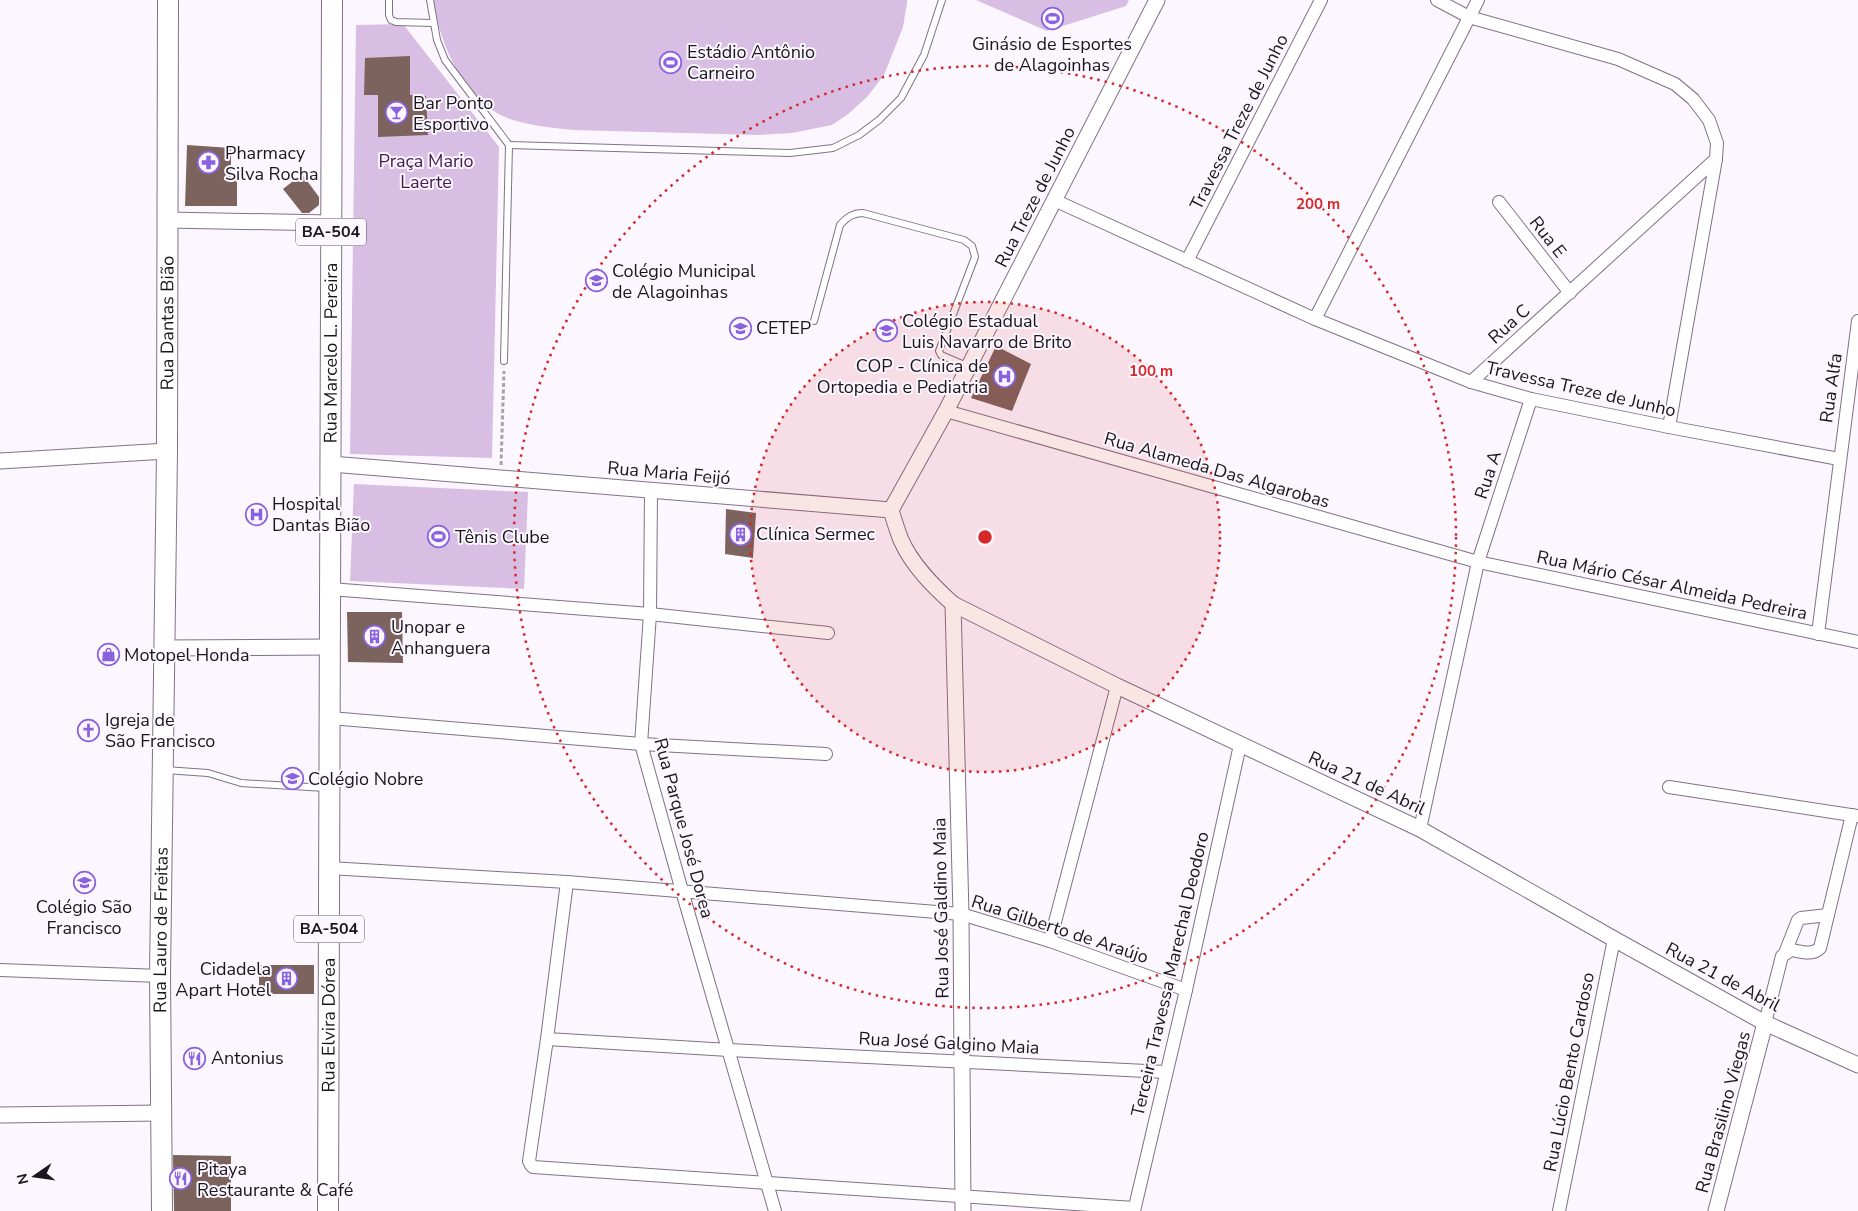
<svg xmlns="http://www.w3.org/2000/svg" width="1858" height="1211" font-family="'Nunito Sans',sans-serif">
	<rect width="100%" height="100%" fill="#fcf6ff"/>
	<g fill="#d8bee3">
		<path d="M 433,0 L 907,0 L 907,3 L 903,27 L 884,75 L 867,97 L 848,114 L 832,125 L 792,133 L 759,135 L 574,130 C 554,128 532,126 513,120 C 465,105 440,45 433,0 Z"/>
		<path d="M 976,0 L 1129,0 L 1126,6 L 1047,31 Z"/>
		<path d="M 403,24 L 499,147 L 492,458 L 350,454 L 356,25 Z"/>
		<path d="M 354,484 L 528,492 L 524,589 L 350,581 Z"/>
	</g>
	<g fill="#7c635d">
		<path d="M 410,56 L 410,95 L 426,96 L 428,135 L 378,137 L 378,95 L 364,95 L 365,58 Z"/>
		<path d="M 187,145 L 231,148 L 231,177 L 237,178 L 237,206 L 185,206 Z"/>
		<path d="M 302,174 L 319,197 L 319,205 L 309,213 L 302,213 L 283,189 Z"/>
		<path d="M 996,346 L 1031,364 L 1012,411 L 971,398 Z"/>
		<path d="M 726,509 L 756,513 L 753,558 L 725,554 Z"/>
		<path d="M 347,612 L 402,612 L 403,663 L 348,662 Z"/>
		<rect x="259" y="965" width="55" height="29"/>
		<path d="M 173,1155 L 231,1156 L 231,1211 L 174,1211 Z"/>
	</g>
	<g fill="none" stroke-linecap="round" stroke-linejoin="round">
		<defs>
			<g id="service">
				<path d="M 389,0 L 389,15 L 391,20 L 396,22 L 433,23"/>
				<path d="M 430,0 L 437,40 L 445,60 L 509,145 L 504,361"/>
				<path d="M 509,145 L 790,153 L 833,148 L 859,135 L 879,120 L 901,98 L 924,55 L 942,0"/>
				<path d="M 814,321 L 840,225 C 847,217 853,213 863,213 L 964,240 L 972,246 L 975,257 L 939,351 L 941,355 L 969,367"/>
				<path d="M 165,770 L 208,773 L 241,783 L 326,788"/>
			</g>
			<g id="minor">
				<path d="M 1437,0 L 1469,17 L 1618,59 L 1675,84 L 1693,99 L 1709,120 L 1717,143 L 1716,159 L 1669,427"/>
				<path d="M 1054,200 L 1315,319 L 1471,382 L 1531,399 L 1669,427 L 1839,459"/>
				<path d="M 1499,202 L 1570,293"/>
				<path d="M 1187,261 L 1321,0"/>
				<path d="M 1315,319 L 1478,0"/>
				<path d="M 1471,382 L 1716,159"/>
				<path d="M 946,411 L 1478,562 L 1858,642"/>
				<path d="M 651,490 L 650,614 L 641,744 L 682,891 L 775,1211"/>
				<path d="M 330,589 L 650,614 L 828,633"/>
				<path d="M 1818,634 L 1858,321"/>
				<path d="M 330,718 L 641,744 L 826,754"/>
				<path d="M 1669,787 L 1858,816"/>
				<path d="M 1420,829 L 1478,562 L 1531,399"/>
				<path d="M 329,868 L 567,882 L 961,914 L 1050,941 L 1186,990"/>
				<path d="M 567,882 L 547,1039 L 529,1161 L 531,1165 L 533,1167 L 1134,1208"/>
				<path d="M 1050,941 L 1117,686"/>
				<path d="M 1785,953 L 1798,920 L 1801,918 L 1828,915"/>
				<path d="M 0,970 L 160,976"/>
				<path d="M 1765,1023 L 1782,956 L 1791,950 C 1800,951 1812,956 1820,948 L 1852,815"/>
				<path d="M 547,1039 L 729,1050 L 1166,1072"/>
				<path d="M 1134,1211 L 1186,990 L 1240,745"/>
				<path d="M 1559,1211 L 1614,939"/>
			</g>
			<g id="tertiary">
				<path d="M 167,220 L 331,223"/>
				<path d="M 0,461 L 167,451"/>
				<path d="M 331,464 L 891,510 L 946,411 L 1157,0"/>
				<path d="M 891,510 C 894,520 897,530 901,540 C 912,565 933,586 953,604 L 1117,686 L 1420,829 L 1614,939 L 1765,1023 L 1858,1065"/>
				<path d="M 953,604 L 961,914 L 963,1211"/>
				<path d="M 163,648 L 330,647"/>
				<path d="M 0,1115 L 161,1113"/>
				<path d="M 1716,1211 L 1765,1023"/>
			</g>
			<g id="primary">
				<path id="s1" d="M 162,1211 L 160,976 L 167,451 L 168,0"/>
				<path id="s2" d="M 328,1211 L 332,0"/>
			</g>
		</defs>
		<use href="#service" stroke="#807286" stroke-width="8"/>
		<use href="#minor" stroke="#807286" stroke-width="14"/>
		<use href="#tertiary" stroke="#807286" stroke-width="17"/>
		<use href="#primary" stroke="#807286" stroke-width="22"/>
		<path stroke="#a8a3ab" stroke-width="3" stroke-dasharray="4 2.5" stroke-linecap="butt" d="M 501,465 L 504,371"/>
		<use href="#service" stroke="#fff" stroke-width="6"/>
		<use href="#minor" stroke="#fff" stroke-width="12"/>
		<use href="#tertiary" stroke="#fff" stroke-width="15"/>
		<use href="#primary" stroke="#fff" stroke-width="20"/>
	</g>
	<circle cx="985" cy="537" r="235" fill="#d62828" fill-opacity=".12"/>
	<g fill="none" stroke="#d62828" stroke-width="2.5" stroke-dasharray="2.5 5">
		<circle cx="985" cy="537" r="235"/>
		<circle cx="985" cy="537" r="471"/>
	</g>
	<defs>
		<symbol id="stadium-ring" viewBox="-11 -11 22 22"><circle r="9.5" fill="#fcf6ff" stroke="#8962dd" stroke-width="1.5"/><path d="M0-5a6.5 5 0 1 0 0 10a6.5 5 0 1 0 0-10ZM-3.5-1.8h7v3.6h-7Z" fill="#8962dd"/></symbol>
		<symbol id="bar-ring" viewBox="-11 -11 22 22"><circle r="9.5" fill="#fcf6ff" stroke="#8962dd" stroke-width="1.5"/><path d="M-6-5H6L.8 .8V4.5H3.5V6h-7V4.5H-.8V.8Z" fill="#8962dd"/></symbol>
		<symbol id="pharmacy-ring" viewBox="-11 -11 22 22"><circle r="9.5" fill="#fcf6ff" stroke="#8962dd" stroke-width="1.5"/><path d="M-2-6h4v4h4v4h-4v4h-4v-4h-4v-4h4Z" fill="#8962dd"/></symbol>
		<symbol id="school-ring" viewBox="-11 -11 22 22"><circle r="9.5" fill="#fcf6ff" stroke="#8962dd" stroke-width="1.5"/><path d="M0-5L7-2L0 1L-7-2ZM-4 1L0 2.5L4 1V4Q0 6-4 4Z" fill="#8962dd"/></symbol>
		<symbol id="hospital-ring" viewBox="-11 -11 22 22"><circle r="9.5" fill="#fcf6ff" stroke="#8962dd" stroke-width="1.5"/><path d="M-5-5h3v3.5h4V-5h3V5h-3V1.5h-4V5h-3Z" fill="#8962dd"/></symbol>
		<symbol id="building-ring" viewBox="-11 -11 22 22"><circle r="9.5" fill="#fcf6ff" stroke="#8962dd" stroke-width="1.5"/><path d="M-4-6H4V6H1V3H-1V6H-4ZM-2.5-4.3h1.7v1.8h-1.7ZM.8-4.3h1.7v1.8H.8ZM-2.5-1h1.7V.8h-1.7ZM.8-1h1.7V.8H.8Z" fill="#8962dd"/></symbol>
		<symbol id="shop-ring" viewBox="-11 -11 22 22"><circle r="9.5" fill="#fcf6ff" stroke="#8962dd" stroke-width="1.5"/><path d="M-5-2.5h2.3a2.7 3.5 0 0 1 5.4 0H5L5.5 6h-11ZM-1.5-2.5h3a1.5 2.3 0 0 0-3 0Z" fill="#8962dd"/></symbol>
		<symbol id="church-ring" viewBox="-11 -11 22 22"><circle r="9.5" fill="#fcf6ff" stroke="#8962dd" stroke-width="1.5"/><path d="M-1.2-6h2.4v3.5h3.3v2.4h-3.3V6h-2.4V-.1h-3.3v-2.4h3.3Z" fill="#8962dd"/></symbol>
		<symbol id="restaurant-ring" viewBox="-11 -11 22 22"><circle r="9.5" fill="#fcf6ff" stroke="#8962dd" stroke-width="1.5"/><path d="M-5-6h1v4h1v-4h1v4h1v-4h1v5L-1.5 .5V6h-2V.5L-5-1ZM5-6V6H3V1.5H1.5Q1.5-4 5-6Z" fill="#8962dd"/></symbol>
	</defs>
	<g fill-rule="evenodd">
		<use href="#stadium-ring" x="1040" y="6" width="25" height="25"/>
		<use href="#stadium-ring" x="658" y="50" width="25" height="25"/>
		<use href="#bar-ring" x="384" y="100" width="25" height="25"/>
		<use href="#pharmacy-ring" x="196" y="150" width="25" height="25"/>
		<use href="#school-ring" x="584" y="268" width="25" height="25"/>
		<use href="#school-ring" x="728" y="316" width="25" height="25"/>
		<use href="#school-ring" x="874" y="318" width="25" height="25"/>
		<use href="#hospital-ring" x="992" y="364" width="25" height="25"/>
		<use href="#hospital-ring" x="244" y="502" width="25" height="25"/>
		<use href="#building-ring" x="728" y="522" width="25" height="25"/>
		<use href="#stadium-ring" x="426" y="524" width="25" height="25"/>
		<use href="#building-ring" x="362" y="624" width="25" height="25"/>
		<use href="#shop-ring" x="96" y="642" width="25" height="25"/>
		<use href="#church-ring" x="76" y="718" width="25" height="25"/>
		<use href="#school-ring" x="280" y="766" width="25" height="25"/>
		<use href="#school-ring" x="72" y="870" width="25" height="25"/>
		<use href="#building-ring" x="274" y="966" width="25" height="25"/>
		<use href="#restaurant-ring" x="182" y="1046" width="25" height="25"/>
		<use href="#restaurant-ring" x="168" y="1166" width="25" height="25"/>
	</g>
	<g text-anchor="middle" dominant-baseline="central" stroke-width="4" stroke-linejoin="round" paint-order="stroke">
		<g fill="#fcf6ff" stroke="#5e5961" stroke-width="1">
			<rect x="296" y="218.5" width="70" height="27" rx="4"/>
			<rect x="294" y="915.5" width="70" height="27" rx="4"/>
		</g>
		<g font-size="16" font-weight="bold" fill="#1b161d">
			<text x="331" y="232">BA-504</text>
			<text x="329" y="929">BA-504</text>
		</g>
		<g font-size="18" fill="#1b161d" stroke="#fcf6ff" text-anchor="start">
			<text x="1052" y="44" text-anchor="middle">Ginásio de Esportes<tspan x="1052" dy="21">de Alagoinhas</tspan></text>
			<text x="687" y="52">Estádio Antônio<tspan x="687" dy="21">Carneiro</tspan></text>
			<text x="413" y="103">Bar Ponto<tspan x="413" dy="21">Esportivo</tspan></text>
			<text x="225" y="153">Pharmacy<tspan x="225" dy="21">Silva Rocha</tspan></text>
			<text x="612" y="271">Colégio Municipal<tspan x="612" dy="21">de Alagoinhas</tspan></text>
			<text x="902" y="321">Colégio Estadual<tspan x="902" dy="21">Luis Navarro de Brito</tspan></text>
			<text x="756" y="328">CETEP</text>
			<text x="988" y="366" text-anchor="end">COP - Clínica de<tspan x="988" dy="21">Ortopedia e Pediatria</tspan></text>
			<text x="272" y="504">Hospital<tspan x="272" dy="21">Dantas Bião</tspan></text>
			<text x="756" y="534">Clínica Sermec</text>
			<text x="455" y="537">Tênis Clube</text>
			<text x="391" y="627">Unopar e<tspan x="391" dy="21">Anhanguera</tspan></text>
			<text x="124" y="655">Motopel Honda</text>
			<text x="105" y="720">Igreja de<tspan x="105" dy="21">São Francisco</tspan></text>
			<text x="308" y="779">Colégio Nobre</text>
			<text x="84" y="907" text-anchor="middle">Colégio São<tspan x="84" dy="21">Francisco</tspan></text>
			<text x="271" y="969" text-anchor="end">Cidadela<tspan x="271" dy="21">Apart Hotel</tspan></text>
			<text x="211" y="1058">Antonius</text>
			<text x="197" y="1169">Pitaya<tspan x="197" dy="21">Restaurante &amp; Café</tspan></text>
		</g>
		<g font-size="18" fill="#1b161d" stroke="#fcf6ff">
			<text transform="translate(1239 122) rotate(-63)">Travessa Treze de Junho</text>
			<text transform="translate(1035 197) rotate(-63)">Rua Treze de Junho</text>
			<text transform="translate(1548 237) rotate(52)">Rua E</text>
			<text stroke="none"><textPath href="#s1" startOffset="888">Rua Dantas Bião</textPath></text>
			<text transform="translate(1509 324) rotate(-42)">Rua C</text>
			<text stroke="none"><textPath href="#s2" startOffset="858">Rua Marcelo L. Pereira</textPath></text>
			<text transform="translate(1831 388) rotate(-82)">Rua Alfa</text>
			<text transform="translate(1581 389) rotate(13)">Travessa Treze de Junho</text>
			<text transform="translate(1217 470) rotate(16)">Rua Alameda Das Algarobas</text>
			<text transform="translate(669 473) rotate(5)">Rua Maria Feijó</text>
			<text transform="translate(1488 475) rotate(-72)">Rua A</text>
			<text transform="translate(1672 585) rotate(12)">Rua Mário César Almeida Pedreira</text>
			<text transform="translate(1367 783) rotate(25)">Rua 21 de Abril</text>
			<text transform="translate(684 828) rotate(75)">Rua Parque José Dorea</text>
			<text transform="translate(941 908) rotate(-91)">Rua José Galdino Maia</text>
			<text transform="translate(1060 929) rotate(18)">Rua Gilberto de Araújo</text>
			<text stroke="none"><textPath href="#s1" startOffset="281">Rua Lauro de Freitas</textPath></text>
			<text transform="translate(1170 974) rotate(-77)">Terceira Travessa Marechal Deodoro</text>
			<text transform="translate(1723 977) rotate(28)">Rua 21 de Abril</text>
			<text stroke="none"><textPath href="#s2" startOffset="186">Rua Elvira Dórea</textPath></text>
			<text transform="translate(949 1043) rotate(3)">Rua José Galgino Maia</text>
			<text transform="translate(1569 1072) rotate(-79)">Rua Lúcio Bento Cardoso</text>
			<text transform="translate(1723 1112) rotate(-75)">Rua Brasilino Viegas</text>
		</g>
		<g font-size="18" fill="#431b52" stroke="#fcf6ff">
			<text x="426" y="161">Praça Mario<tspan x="426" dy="21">Laerte</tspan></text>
		</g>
	</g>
	<circle cx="985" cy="537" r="8" fill="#d62828" stroke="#fcf6ff" stroke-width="2.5"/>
	<g font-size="15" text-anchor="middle" font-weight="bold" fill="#d62828" stroke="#fcf6ff" stroke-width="4" stroke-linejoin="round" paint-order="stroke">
		<text x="1318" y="209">200 m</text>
		<text x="1151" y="376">100 m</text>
	</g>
	<g transform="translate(35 1176) rotate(257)" stroke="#fcf6ff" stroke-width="4" paint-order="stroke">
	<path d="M0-4L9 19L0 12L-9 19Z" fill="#1b161d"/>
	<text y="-8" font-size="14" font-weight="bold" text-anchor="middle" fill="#1b161d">N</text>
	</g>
</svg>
